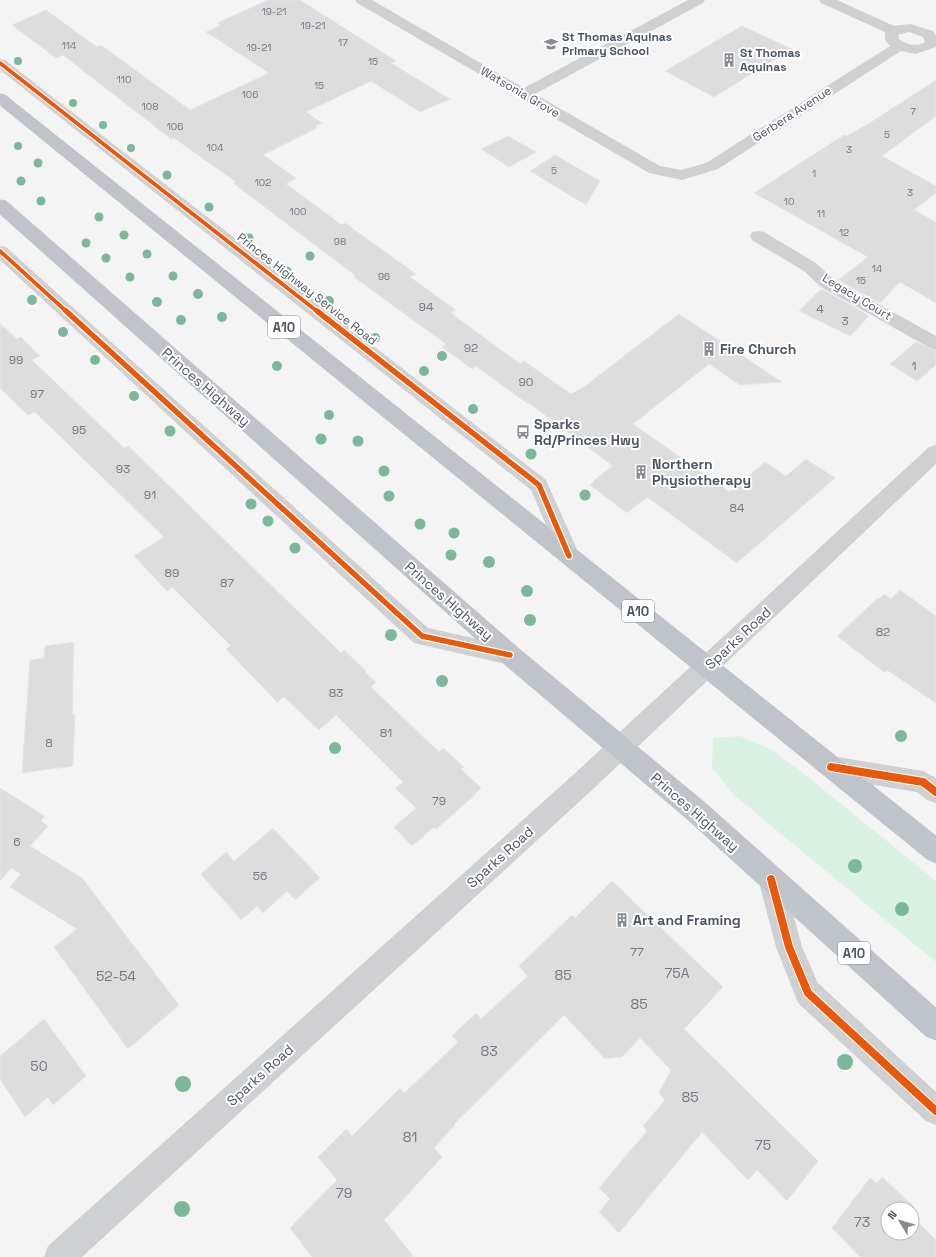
<svg xmlns="http://www.w3.org/2000/svg" width="936" height="1257" font-family="'Space Grotesk',sans-serif">
	<rect width="100%" height="100%" fill="#f4f4f4"/>
	<path fill="#d9f2e3" d="M 740,736 L 772,750 L 803,773 L 936,881 L 936,962 L 734,795 L 712,768 L 713,738 Z"/>
	<g fill="#ddddde" stroke="#e5e6e7">
		<path d="M 268,0 L 300,0 L 396,61 L 391,63 L 450,99 L 420,112 L 371,81 L 306,112 L 322,123 L 315,126 L 317,128 L 263,155 L 296,178 L 286,184 L 342,225 L 345,223 L 416,274 L 410,277 L 456,310 L 451,313 L 520,364 L 524,361 L 571,394 L 585,386 L 679,314 L 782,382 L 740,385 L 709,364 L 633,424 L 730,492 L 765,462 L 786,476 L 806,459 L 835,478 L 737,563 L 647,497 L 627,513 L 590,485 L 594,482 L 593,481 L 613,466 L 529,403 L 528,404 L 476,366 L 472,369 L 442,347 L 446,344 L 354,277 L 356,276 L 233,183 L 236,182 L 174,138 L 171,139 L 63,55 L 56,58 L 12,25 L 46,10 L 97,47 L 101,45 L 190,110 L 269,73 L 206,32 L 221,25 L 217,23 Z"/>
		<path d="M 742,26 L 792,49 L 714,97 L 665,71 Z"/>
		<path d="M 936,80 L 936,116 L 882,156 L 936,186 L 936,193 L 914,210 L 936,222 L 936,303 L 900,282 L 880,303 L 838,280 L 868,257 L 754,193 L 844,135 L 847,136 L 868,124 Z"/>
		<path d="M 508,136 L 536,152 L 509,167 L 481,149 Z"/>
		<path d="M 555,155 L 600,181 L 586,205 L 530,171 Z"/>
		<path d="M 820,290 L 824,290 L 869,316 L 850,336 L 799,311 Z"/>
		<path d="M 0,323 L 17,339 L 21,337 L 40,356 L 32,360 L 82,408 L 124,448 L 128,446 L 341,653 L 344,650 L 366,671 L 365,672 L 376,682 L 371,687 L 439,752 L 443,748 L 464,767 L 461,769 L 481,788 L 475,793 L 476,794 L 436,829 L 434,827 L 412,846 L 394,827 L 416,808 L 395,788 L 403,782 L 336,715 L 319,730 L 284,697 L 277,702 L 226,649 L 231,646 L 172,587 L 167,591 L 134,556 L 164,537 L 35,412 L 28,415 L 0,388 Z"/>
		<path d="M 916,342 L 936,351 L 936,365 L 917,381 L 890,364 Z"/>
		<path d="M 900,590 L 936,616 L 936,703 L 887,670 L 884,672 L 837,636 L 878,598 L 879,599 L 884,594 L 891,599 Z"/>
		<path d="M 74,642 L 72,714 L 75,714 L 73,766 L 22,773 L 30,660 L 44,658 L 45,646 Z"/>
		<path d="M 0,788 L 45,816 L 41,821 L 48,826 L 30,846 L 82,878 L 179,1005 L 128,1049 L 54,947 L 77,929 L 10,887 L 21,874 L 11,868 L 0,881 Z"/>
		<path d="M 273,828 L 320,878 L 295,900 L 287,891 L 263,913 L 257,906 L 241,920 L 201,874 L 226,852 L 234,861 Z"/>
		<path d="M 612,881 L 723,987 L 684,1029 L 818,1161 L 787,1201 L 757,1170 L 748,1180 L 702,1132 L 619,1233 L 599,1212 L 610,1199 L 599,1188 L 647,1131 L 643,1126 L 665,1100 L 659,1093 L 671,1070 L 640,1038 L 622,1057 L 605,1059 L 564,1015 L 454,1124 L 455,1125 L 434,1148 L 442,1157 L 384,1220 L 414,1257 L 312,1257 L 290,1228 L 337,1180 L 318,1157 L 346,1129 L 352,1136 L 400,1088 L 404,1093 L 416,1082 L 458,1042 L 452,1036 L 476,1013 L 481,1019 L 528,976 L 519,966 L 572,915 L 575,918 Z"/>
		<path d="M 44,1019 L 86,1076 L 53,1105 L 48,1097 L 25,1117 L 0,1079 L 0,1056 Z"/>
		<path d="M 882,1177 L 915,1208 L 912,1211 L 912,1209 L 888,1209 L 888,1233 L 912,1233 L 912,1216 L 936,1240 L 936,1257 L 860,1257 L 832,1228 L 870,1178 L 877,1183 Z"/>
	</g>
	<g fill="none" stroke-linecap="round" stroke-linejoin="round">
		<defs>
			<g id="highway">
				<path d="M 0,94 L 5,95 L 936,836 L 936,863 L 927,859 L 0,105 Z"/>
				<path d="M 0,200 L 6,201 L 518,648 L 704,802 L 936,1008 L 936,1040 L 926,1036 L 686,818 L 502,662 L 0,214 Z"/>
			</g>
		</defs>
		<use href="#highway" stroke="#b9bec3" stroke-width="1"/>
		<g fill="#ced0d2" fill-rule="evenodd">
			<path d="M 355,0 L 372,0 L 524,88 L 688,0 L 705,0 L 703,3 L 535,94 L 660,166 L 681,170 L 706,163 L 890,46 L 885,40 L 885,32 L 821,3 L 819,0 L 837,0 L 894,26 L 910,24 L 933,31 L 936,36 L 936,47 L 916,54 L 901,51 L 718,169 L 682,180 L 649,173 L 357,3 ZM 909,32 L 923,37 L 925,42 C 916,47 907,45 899,39 L 898,35 Z"/>
			<path d="M 0,59 L 5,60 L 546,480 L 580,556 L 576,562 L 569,564 L 562,562 L 531,490 L 0,70 Z"/>
			<path d="M 758,231 L 764,232 L 816,263 L 833,279 L 936,336 L 936,350 L 930,348 L 821,287 L 804,271 L 752,240 L 750,236 L 752,232 Z"/>
			<path d="M 0,246 L 6,247 L 428,628 L 518,648 L 521,655 L 518,662 L 510,665 L 414,643 L 0,260 Z"/>
			<path d="M 936,445 L 936,464 L 591,791 L 82,1257 L 44,1257 L 48,1246 L 573,775 L 929,447 Z"/>
			<path d="M 831,756 L 923,771 L 936,778 L 936,803 L 927,800 L 917,792 L 831,778 L 823,775 L 819,767 L 823,759 Z"/>
			<path d="M 771,867 L 780,870 L 784,879 L 802,947 L 818,983 L 936,1092 L 936,1125 L 926,1121 L 798,1003 L 776,947 L 758,879 L 762,870 Z"/>
		</g>
		<use href="#highway" fill="#bec4c9" fill-rule="evenodd"/>
		<defs>
			<g id="cycleway-far2">
				<path d="M 0,63 L 318,312"/>
				<path d="M 0,251 L 67,312"/>
			</g>
			<g id="cycleway-far1">
				<path d="M 66,311 L 422,636 L 510,655"/>
				<path d="M 317,311 L 539,485 L 569,556"/>
			</g>
			<g id="cycleway">
				<path d="M 831,767 L 923,782 L 936,792"/>
				<path d="M 771,879 L 789,947 L 808,993 L 936,1111"/>
			</g>
		</defs>
		<use href="#cycleway-far2" stroke="#fff" stroke-width="6"/>
		<use href="#cycleway-far1" stroke="#fff" stroke-width="8"/>
		<use href="#cycleway" stroke="#fff" stroke-width="10"/>
		<use href="#cycleway-far2" stroke="#e8590c" stroke-width="4"/>
		<use href="#cycleway-far1" stroke="#e8590c" stroke-width="5.5"/>
		<use href="#cycleway" stroke="#e8590c" stroke-width="8"/>
	</g>
	<g fill="#7ab899">
		<circle cx="18" cy="61" r="4"/>
		<circle cx="73" cy="103" r="4"/>
		<circle cx="103" cy="125" r="4"/>
		<circle cx="18" cy="146" r="4"/>
		<circle cx="131" cy="148" r="4"/>
		<circle cx="38" cy="163" r="4.5"/>
		<circle cx="167" cy="175" r="4.5"/>
		<circle cx="21" cy="181" r="4.5"/>
		<circle cx="41" cy="201" r="4.5"/>
		<circle cx="209" cy="207" r="4.5"/>
		<circle cx="99" cy="217" r="4.5"/>
		<circle cx="124" cy="235" r="4.5"/>
		<circle cx="249" cy="238" r="4.5"/>
		<circle cx="86" cy="243" r="4.5"/>
		<circle cx="147" cy="254" r="4.5"/>
		<circle cx="310" cy="256" r="4.5"/>
		<circle cx="106" cy="258" r="4.5"/>
		<circle cx="287" cy="271" r="4.5"/>
		<circle cx="173" cy="276" r="4.5"/>
		<circle cx="130" cy="277" r="4.5"/>
		<circle cx="198" cy="294" r="5"/>
		<circle cx="32" cy="300" r="5"/>
		<circle cx="329" cy="301" r="5"/>
		<circle cx="157" cy="302" r="5"/>
		<circle cx="222" cy="317" r="5"/>
		<circle cx="181" cy="320" r="5"/>
		<circle cx="63" cy="332" r="5"/>
		<circle cx="375" cy="338" r="5"/>
		<circle cx="442" cy="356" r="5"/>
		<circle cx="95" cy="360" r="5"/>
		<circle cx="277" cy="366" r="5"/>
		<circle cx="424" cy="371" r="5"/>
		<circle cx="134" cy="396" r="5"/>
		<circle cx="473" cy="409" r="5"/>
		<circle cx="329" cy="415" r="5"/>
		<circle cx="542" cy="425" r="5"/>
		<circle cx="170" cy="431" r="5.5"/>
		<circle cx="321" cy="439" r="5.5"/>
		<circle cx="358" cy="441" r="5.5"/>
		<circle cx="531" cy="454" r="5.5"/>
		<circle cx="384" cy="471" r="5.5"/>
		<circle cx="585" cy="495" r="5.5"/>
		<circle cx="389" cy="496" r="5.5"/>
		<circle cx="251" cy="504" r="5.5"/>
		<circle cx="268" cy="521" r="5.5"/>
		<circle cx="420" cy="524" r="5.5"/>
		<circle cx="454" cy="533" r="5.5"/>
		<circle cx="295" cy="548" r="5.5"/>
		<circle cx="451" cy="555" r="5.5"/>
		<circle cx="489" cy="562" r="6"/>
		<circle cx="527" cy="591" r="6"/>
		<circle cx="530" cy="620" r="6"/>
		<circle cx="391" cy="635" r="6"/>
		<circle cx="442" cy="681" r="6"/>
		<circle cx="901" cy="736" r="6"/>
		<circle cx="335" cy="748" r="6"/>
		<circle cx="855" cy="866" r="7"/>
		<circle cx="902" cy="909" r="7"/>
		<circle cx="845" cy="1062" r="8"/>
		<circle cx="183" cy="1084" r="8"/>
		<circle cx="182" cy="1209" r="8"/>
	</g>
	<defs>
		<symbol id="school-bare" viewBox="-9 -9 18 18"><path d="M0-5L7-2L0 1L-7-2ZM-4 1L0 2.5L4 1V4Q0 6-4 4Z" fill="#868d94" stroke="#fff" stroke-width="2.5" paint-order="stroke"/></symbol>
		<symbol id="building-bare" viewBox="-9 -9 18 18"><path d="M-4-6H4V6H1V3H-1V6H-4ZM-2.5-4.3h1.7v1.8h-1.7ZM.8-4.3h1.7v1.8H.8ZM-2.5-1h1.7V.8h-1.7ZM.8-1h1.7V.8H.8Z" fill="#868d94" stroke="#fff" stroke-width="2.5" paint-order="stroke"/></symbol>
		<symbol id="bus-bare" viewBox="-9 -9 18 18"><path d="M-5-6H5V4H4V6H2V4H-2V6H-4V4H-5ZM-3.5-4V0h7V-4ZM-3.5 1.2v1.5H-2V1.2ZM2 1.2v1.5H3.5V1.2Z" fill="#868d94" stroke="#fff" stroke-width="2.5" paint-order="stroke"/></symbol>
	</defs>
	<g fill-rule="evenodd">
		<use href="#school-bare" x="541" y="34" width="20" height="20"/>
		<use href="#building-bare" x="719" y="50" width="20" height="20"/>
		<use href="#building-bare" x="699" y="339" width="20" height="20"/>
		<use href="#bus-bare" x="513" y="422" width="20" height="20"/>
		<use href="#building-bare" x="631" y="462" width="20" height="20"/>
		<use href="#building-bare" x="612" y="910" width="20" height="20"/>
	</g>
	<g text-anchor="middle" dominant-baseline="central" stroke-width="4" stroke-linejoin="round" paint-order="stroke">
		<g font-size="10" fill="#707881">
			<text x="274" y="11">19-21</text>
			<text x="313" y="25">19-21</text>
			<text x="343" y="42">17</text>
			<text x="69" y="45">114</text>
			<text x="259" y="47">19-21</text>
			<text x="373" y="61">15</text>
			<text x="124" y="79">110</text>
			<text x="319" y="85">15</text>
			<text x="250" y="94">106</text>
			<text x="150" y="106">108</text>
			<text x="913" y="111">7</text>
			<text x="175" y="126">106</text>
			<text x="887" y="134">5</text>
			<text x="215" y="147">104</text>
			<text x="849" y="149">3</text>
			<text x="554" y="170">5</text>
			<text x="814" y="173">1</text>
			<text x="263" y="182">102</text>
			<text x="910" y="192">3</text>
			<text x="789" y="201">10</text>
			<text x="298" y="211">100</text>
			<text x="821" y="213">11</text>
			<text x="844" y="232">12</text>
			<text x="340" y="241">98</text>
			<text x="877" y="268">14</text>
			<text x="384" y="276">96</text>
			<text x="861" y="280">15</text>
		</g>
		<g font-size="12" font-weight="bold" fill="#4a5661" stroke="#fff" text-anchor="start">
			<text x="562" y="37">St Thomas Aquinas<tspan x="562" dy="14">Primary School</tspan></text>
			<text x="740" y="53">St Thomas<tspan x="740" dy="14">Aquinas</tspan></text>
		</g>
		<g font-size="12" fill="#4a5661" stroke="#fff">
			<text transform="translate(520 92) rotate(30)">Watsonia Grove</text>
			<text transform="translate(792 114) rotate(-33)">Gerbera Avenue</text>
			<text transform="translate(307 289) rotate(38)">Princes Highway Service Road</text>
			<text transform="translate(857 297) rotate(31)">Legacy Court</text>
		</g>
		<g font-size="12" fill="#707881">
			<text x="426" y="307">94</text>
			<text x="820" y="309">4</text>
			<text x="845" y="321">3</text>
			<text x="471" y="348">92</text>
			<text x="16" y="360">99</text>
			<text x="914" y="366">1</text>
			<text x="526" y="382">90</text>
			<text x="37" y="394">97</text>
			<text x="79" y="430">95</text>
			<text x="123" y="469">93</text>
			<text x="150" y="495">91</text>
			<text x="737" y="508">84</text>
			<text x="172" y="573">89</text>
			<text x="227" y="583">87</text>
			<text x="883" y="632">82</text>
			<text x="336" y="693">83</text>
			<text x="386" y="733">81</text>
			<text x="49" y="743">8</text>
			<text x="439" y="801">79</text>
			<text x="17" y="842">6</text>
			<text x="260" y="876">56</text>
			<text x="637" y="952">77</text>
		</g>
		<g fill="#fff" stroke="#808990" stroke-width="1">
			<rect x="268" y="316" width="32" height="22" rx="3"/>
			<rect x="622" y="600" width="32" height="22" rx="3"/>
			<rect x="838" y="942" width="32" height="22" rx="3"/>
		</g>
		<g font-size="13" font-weight="bold" fill="#4a5661">
			<text x="284" y="327">A10</text>
			<text x="638" y="611">A10</text>
			<text x="854" y="953">A10</text>
		</g>
		<g font-size="14" font-weight="bold" fill="#4a5661" stroke="#fff" text-anchor="start">
			<text x="720" y="349">Fire Church</text>
			<text x="534" y="424">Sparks<tspan x="534" dy="16">Rd/Princes Hwy</tspan></text>
			<text x="652" y="464">Northern<tspan x="652" dy="16">Physiotherapy</tspan></text>
			<text x="633" y="920">Art and Framing</text>
		</g>
		<g font-size="14" fill="#4a5661" stroke="#fff">
			<text transform="translate(206 387) rotate(41)">Princes Highway</text>
			<text transform="translate(449 601) rotate(41)">Princes Highway</text>
			<text transform="translate(738 638) rotate(-43)">Sparks Road</text>
			<text transform="translate(695 812) rotate(41)">Princes Highway</text>
			<text transform="translate(500 857) rotate(-42)">Sparks Road</text>
			<text transform="translate(260 1075) rotate(-42)">Sparks Road</text>
		</g>
		<g font-size="14" fill="#707881">
			<text x="677" y="973">75A</text>
			<text x="563" y="975">85</text>
			<text x="116" y="976">52-54</text>
			<text x="639" y="1004">85</text>
			<text x="489" y="1051">83</text>
			<text x="39" y="1066">50</text>
			<text x="690" y="1097">85</text>
			<text x="410" y="1137">81</text>
			<text x="763" y="1145">75</text>
			<text x="344" y="1193">79</text>
			<text x="862" y="1222">73</text>
		</g>
	</g>
	<g transform="translate(900 1221) rotate(308)"><circle r="19" fill="#ffffff" stroke="#b7bbc0"/>
	<path d="M0-3L7 15L0 10L-7 15Z" fill="#868d94"/>
	<text y="-6" font-size="11" font-weight="bold" text-anchor="middle" fill="#4a5661">N</text>
	</g>
</svg>
